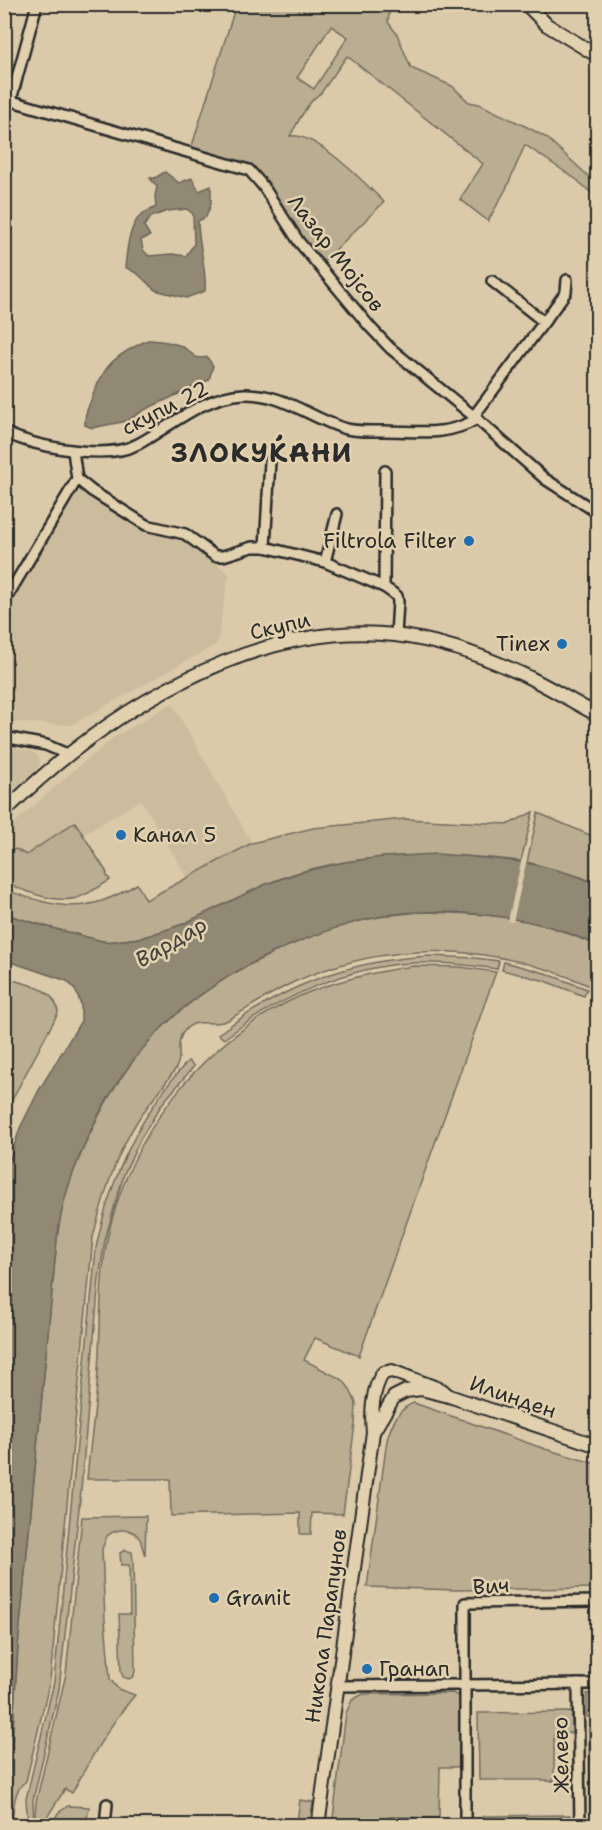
<svg xmlns="http://www.w3.org/2000/svg" width="602" height="1830" font-family="'Shantell Sans',sans-serif">
	<rect width="100%" height="100%" fill="#dbcaa9"/>
	<filter id="ink" filterUnits="userSpaceOnUse"><feTurbulence type="fractalNoise" baseFrequency=".0167" numOctaves="2"/><feDisplacementMap in="SourceGraphic" scale="12" xChannelSelector="R" yChannelSelector="G"/><feConvolveMatrix kernelMatrix="1 2 1 2 8 2 1 2 1" color-interpolation-filters="sRGB"/></filter>
	<g filter="url(#ink)">
		<g fill="#cbbc9e">
			<path d="M 77,485 L 112,506 L 181,536 L 229,574 L 217,644 L 71,725 L 5,722 L 4,607 Z"/>
			<path d="M 172,703 L 252,843 L 187,877 L 141,800 L 83,835 L 75,822 L 26,855 L 16,849 L 5,852 L 4,832 L 73,771 L 115,737 Z"/>
			<path d="M 5,745 L 32,752 L 38,756 L 40,762 L 39,766 L 34,773 L 5,801 Z"/>
		</g>
		<g fill="#baad92" stroke="#726c5e" stroke-width="1.5" fill-rule="evenodd">
			<path d="M 236,5 L 363,5 L 367,11 C 378,11 383,5 390,5 L 388,22 L 397,34 L 411,68 L 452,86 L 469,102 L 479,104 L 529,128 L 547,138 L 597,184 L 597,198 L 577,180 L 525,145 L 506,189 L 488,221 L 460,199 L 483,164 L 347,56 L 321,93 C 309,99 297,124 290,136 C 315,131 366,184 384,202 L 319,266 L 256,177 L 190,152 ZM 331,26 L 348,37 L 314,89 L 297,78 Z"/>
			<path d="M 533,812 L 521,861 C 447,853 373,851 300,872 C 240,889 187,934 123,940 C 118,941 111,942 105,941 C 98,941 90,938 83,936 C 57,930 31,922 5,914 L 5,890 C 60,908 84,916 137,884 L 146,900 L 252,843 L 313,828 L 405,819 L 509,824 Z"/>
			<path d="M 538,813 L 590,835 L 597,849 L 597,884 L 581,877 L 527,862 Z"/>
			<path d="M 75,822 L 107,873 L 106,874 L 110,880 C 99,887 89,894 77,898 C 54,904 25,891 5,883 L 5,852 L 16,849 L 26,855 Z"/>
			<path d="M 419,912 C 464,913 510,914 554,928 C 568,933 583,940 597,945 L 597,989 C 500,944 394,937 294,982 C 271,993 250,1007 228,1020 C 214,1028 197,1016 185,1030 C 173,1043 184,1055 176,1068 C 164,1087 148,1104 136,1123 C 114,1159 103,1198 93,1237 L 50,1680 L 26,1781 C 12,1792 14,1809 12,1825 L 7,1826 L 18,1646 L 57,1239 C 62,1198 73,1170 91,1132 C 130,1047 183,997 267,956 C 300,939 337,925 374,918 C 388,915 404,914 419,912 Z"/>
			<path d="M 430,956 L 475,958 L 499,961 L 497,969 C 469,965 442,962 414,963 C 347,966 276,999 224,1039 L 218,1034 C 284,986 348,960 430,956 Z"/>
			<path d="M 504,962 L 545,973 L 587,989 L 584,996 L 542,980 L 502,970 Z"/>
			<path d="M 413,966 L 460,967 L 496,972 L 359,1356 L 315,1338 L 304,1360 L 343,1380 L 349,1388 L 356,1403 L 355,1424 L 343,1514 L 312,1513 L 311,1534 L 300,1534 L 300,1513 L 171,1516 L 170,1479 L 87,1479 C 90,1443 96,1407 98,1371 C 101,1328 99,1283 107,1240 C 130,1133 200,1042 300,996 C 336,980 374,972 413,966 Z"/>
			<path d="M 5,978 C 25,984 56,987 58,1013 L 5,1113 Z"/>
			<path d="M 188,1061 L 194,1066 L 162,1104 L 141,1138 L 124,1174 L 105,1239 L 99,1279 L 81,1490 L 59,1689 L 33,1800 L 34,1825 L 28,1825 L 26,1799 L 54,1682 L 96,1248 C 110,1178 139,1115 188,1061 Z"/>
			<path d="M 414,1403 L 545,1449 L 597,1464 L 597,1588 L 456,1590 L 367,1587 L 387,1440 C 391,1425 398,1408 414,1403 Z"/>
			<path d="M 146,1516 L 145,1556 L 140,1539 L 135,1533 L 128,1530 L 120,1530 L 113,1532 L 107,1536 L 102,1549 L 105,1620 L 110,1679 L 118,1689 L 135,1695 C 109,1725 91,1758 72,1793 L 65,1789 L 44,1822 L 38,1825 L 35,1815 L 36,1802 L 66,1674 L 82,1517 Z"/>
			<path d="M 125,1550 L 132,1552 L 133,1560 L 135,1669 L 134,1676 L 129,1679 L 123,1677 L 121,1671 L 119,1614 L 130,1614 L 129,1565 L 121,1565 L 120,1553 Z"/>
			<path d="M 452,1693 L 461,1697 L 461,1767 L 440,1767 L 439,1818 L 389,1817 L 389,1825 L 332,1826 L 346,1713 L 352,1700 L 363,1694 Z"/>
			<path d="M 597,1693 L 597,1717 L 587,1717 L 587,1694 Z"/>
			<path d="M 572,1712 L 572,1733 L 554,1733 L 554,1781 L 547,1781 L 547,1780 L 479,1780 L 478,1713 Z"/>
			<path d="M 589,1728 L 596,1728 L 596,1746 L 597,1746 L 597,1813 L 590,1813 Z"/>
			<path d="M 300,1800 L 313,1802 L 310,1823 L 297,1822 Z"/>
			<path d="M 68,1806 L 89,1807 L 86,1825 L 51,1825 L 58,1813 Z"/>
			<path d="M 570,1815 L 570,1825 L 483,1825 L 483,1816 Z"/>
		</g>
		<g fill="#928975" stroke="#696357" stroke-width="1.5" fill-rule="evenodd">
			<path d="M 165,172 L 179,183 L 192,178 L 199,191 L 211,186 L 211,204 L 206,217 L 198,221 C 198,245 207,268 205,291 L 186,298 L 155,290 L 138,274 L 125,267 C 127,251 128,229 140,216 C 143,212 151,210 156,207 L 155,196 L 157,187 L 150,178 L 155,178 ZM 187,209 L 193,214 L 194,244 L 186,256 L 172,254 L 149,256 L 143,250 L 141,240 L 150,236 L 144,226 L 151,217 L 167,211 Z"/>
			<path d="M 148,340 C 161,341 176,342 186,349 C 195,355 194,360 207,357 L 213,366 L 209,380 L 144,410 L 127,421 L 92,428 L 85,425 C 84,417 87,410 90,403 C 103,366 113,356 148,340 Z"/>
			<path d="M 437,854 C 495,858 543,861 597,884 L 597,945 C 582,939 567,932 551,927 C 509,916 465,911 421,912 C 379,913 337,926 298,942 C 201,981 135,1037 90,1132 C 73,1170 62,1198 57,1239 L 18,1646 L 7,1826 L 4,1825 L 4,1177 L 20,1128 L 39,1090 L 81,1021 L 81,1006 L 78,996 L 74,988 L 67,981 L 5,960 L 5,914 L 44,926 L 106,942 L 141,938 L 183,924 L 266,884 L 301,872 L 345,862 L 383,857 Z"/>
		</g>
		<path fill="#dbcaa9" d="M 522,858 L 527,859 L 513,922 L 508,921 Z"/>
		<g fill="none" stroke-linecap="round" stroke-linejoin="round">
			<defs>
				<g id="minor">
					<path d="M 5,99 L 249,170 L 263,186 L 299,242 L 370,327 L 390,348 L 477,419 L 545,479 L 598,513"/>
					<path d="M 11,100 L 37,4"/>
					<path d="M 544,322 L 566,292 L 567,280"/>
					<path d="M 474,416 L 544,322 L 492,281"/>
					<path d="M 4,432 C 35,447 107,461 138,444 C 173,425 203,396 244,394 C 282,393 309,417 343,428 C 355,432 371,431 384,431 C 418,431 446,437 477,419"/>
					<path d="M 77,479 L 92,491 L 146,525 L 185,534 L 215,556 L 223,556 L 252,547 L 265,547 L 325,562 L 384,587 L 397,596 L 398,602 L 396,635"/>
					<path d="M 265,547 L 270,461"/>
					<path d="M 325,562 L 337,514"/>
					<path d="M 384,587 L 385,471"/>
					<path d="M 4,602 L 77,479 L 73,451"/>
					<path d="M 4,737 L 46,745 L 69,755"/>
					<path d="M 578,1684 L 580,1826"/>
					<path d="M 338,1686 L 598,1684"/>
					<path d="M 105,1826 L 107,1804"/>
					<path d="M 465,1826 L 465,1603 L 598,1601"/>
				</g>
				<g id="tertiary">
					<path d="M 526,4 L 547,25 L 598,56"/>
					<path d="M 4,812 C 102,715 252,619 395,635 C 435,640 476,653 513,670 C 542,682 569,700 598,715"/>
					<path d="M 373,1432 L 394,1397 L 406,1391 L 421,1389 L 449,1396 L 598,1446"/>
					<path d="M 318,1826 L 373,1432 C 371,1414 372,1389 383,1373 L 392,1371 L 442,1390 L 449,1396"/>
				</g>
			</defs>
			<use href="#minor" stroke="#2b2b2b" stroke-width="14"/>
			<use href="#tertiary" stroke="#2b2b2b" stroke-width="16"/>
			<use href="#minor" stroke="#e2d1ae" stroke-width="9"/>
			<use href="#tertiary" stroke="#e2d1ae" stroke-width="12"/>
		</g>
	</g>
	<g fill="#1f6fb2" stroke="#e2d1ae" stroke-width="2">
		<circle cx="469" cy="541" r="6"/>
		<circle cx="562" cy="644" r="6"/>
		<circle cx="121" cy="835" r="6"/>
		<circle cx="214" cy="1598" r="6"/>
		<circle cx="367" cy="1669" r="6"/>
	</g>
	<g text-anchor="middle" dominant-baseline="central" stroke-width="5" stroke-linejoin="round" paint-order="stroke">
		<g font-size="21" fill="#2b2b2b" stroke="#e2d1ae">
			<text transform="translate(336 253) rotate(52)">Лазар Мојсов</text>
			<text transform="translate(165 408) rotate(-27)">скупи 22</text>
			<text transform="translate(280 626) rotate(-13)">Скупи</text>
			<text transform="translate(513 1397) rotate(19)">Илинден</text>
			<text transform="translate(491 1586) rotate(-4)">Вич</text>
			<text transform="translate(326 1626) rotate(-82)">Никола Парапунов</text>
			<text transform="translate(561 1755) rotate(-91)">Желево</text>
		</g>
		<g font-size="21" fill="#2b2b2b" stroke="#e2d1ae" text-anchor="start">
			<text x="457" y="541" text-anchor="end">Filtrola Filter</text>
			<text x="550" y="644" text-anchor="end">Tinex</text>
			<text x="133" y="835">Канал 5</text>
			<text x="226" y="1598">Granit</text>
			<text x="379" y="1669">Гранап</text>
		</g>
		<g font-size="22" font-style="italic" fill="#45423e" stroke="#e2d1ae">
			<text transform="translate(171 942) rotate(-30)">Вардар</text>
		</g>
		<g font-size="27" font-weight="bold" letter-spacing="1.5" fill="#2b2b2b" stroke="#e2d1ae">
			<text x="262" y="452">ЗЛОКУЌАНИ</text>
		</g>
	</g>
	<rect width="602" height="1830" fill="none" stroke="#e2d1ae" stroke-width="24"/>
	<rect x="12" y="12" width="578" height="1806" fill="none" stroke="#2b2b2b" stroke-width="2" filter="url(#ink)"/>
</svg>
